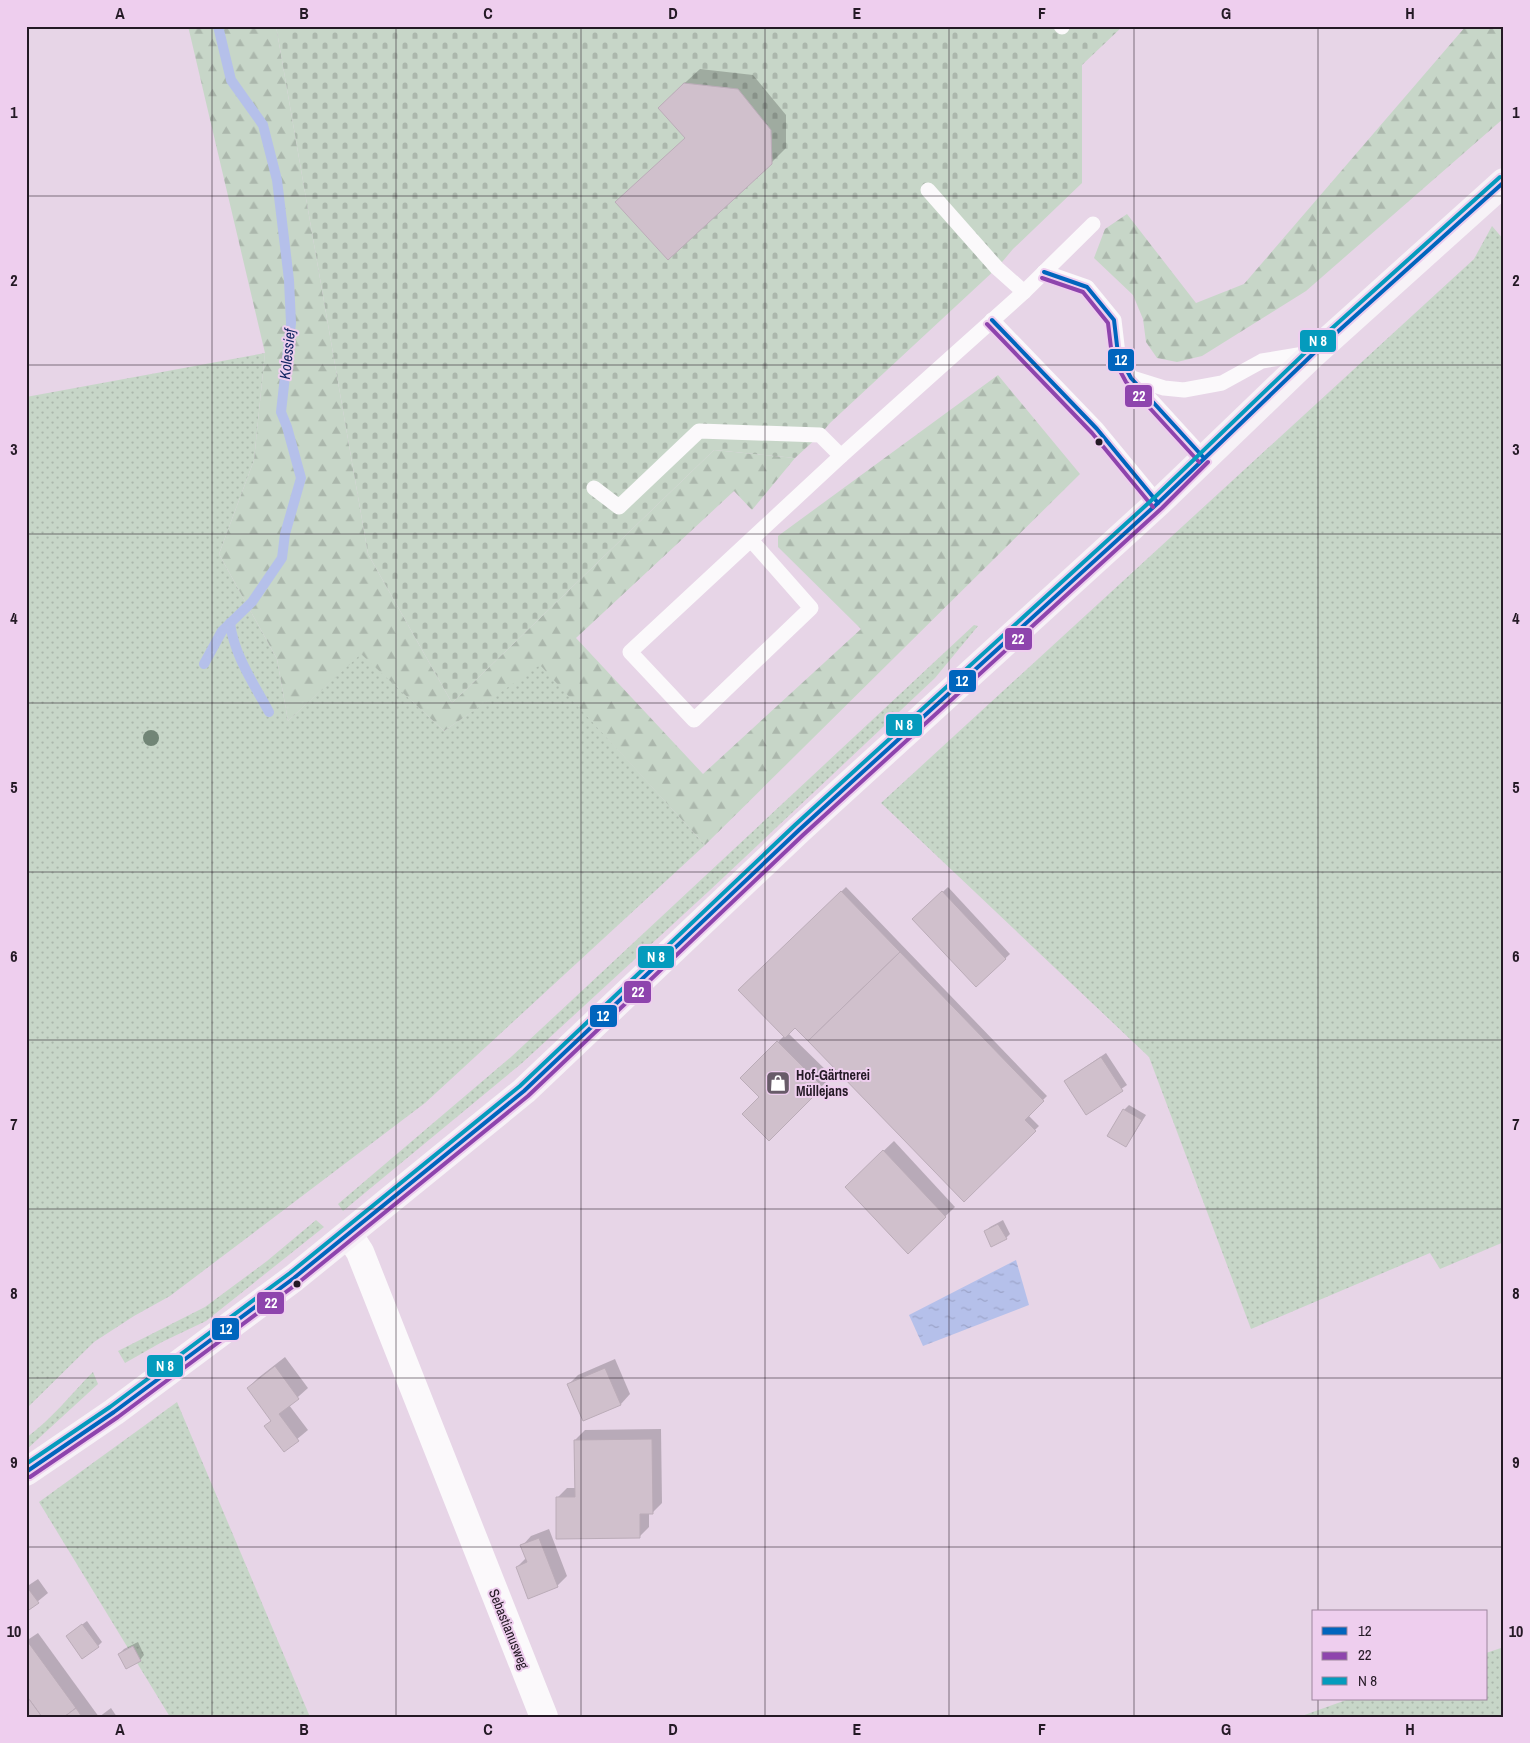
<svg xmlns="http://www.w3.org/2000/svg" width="1530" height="1743" font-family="'Archivo Narrow',sans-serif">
	<defs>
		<pattern id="grass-dots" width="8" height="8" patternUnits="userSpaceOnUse" patternTransform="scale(1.25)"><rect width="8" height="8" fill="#c7d6c8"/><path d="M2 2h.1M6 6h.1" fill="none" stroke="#abb7ac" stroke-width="1.8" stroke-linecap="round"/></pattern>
		<pattern id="forest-firs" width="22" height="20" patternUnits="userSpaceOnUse" patternTransform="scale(1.25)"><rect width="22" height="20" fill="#c7d6c8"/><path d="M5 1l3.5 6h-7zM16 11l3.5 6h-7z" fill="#abb7ac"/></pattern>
		<pattern id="cemetery-stones" width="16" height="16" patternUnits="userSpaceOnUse" patternTransform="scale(1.25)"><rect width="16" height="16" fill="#c7d6c8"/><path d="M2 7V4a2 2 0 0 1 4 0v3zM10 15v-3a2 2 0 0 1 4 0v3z" fill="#abb7ac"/></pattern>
		<pattern id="water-ripples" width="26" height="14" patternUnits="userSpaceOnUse" patternTransform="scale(1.25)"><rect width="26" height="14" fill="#b5c0ea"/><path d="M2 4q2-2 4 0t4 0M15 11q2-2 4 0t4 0" fill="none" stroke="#9ca4c9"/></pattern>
	</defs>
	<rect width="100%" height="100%" fill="#e7d5e7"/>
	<g fill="url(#grass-dots)">
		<path d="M 1492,226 L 1504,240 L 1504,1242 L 1440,1269 L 1430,1253 L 1251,1329 L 1149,1057 L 881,803 L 1474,259 Z"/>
		<path d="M 265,353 L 254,460 L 219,554 L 277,659 L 288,721 L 361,653 L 444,731 L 540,664 L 705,845 L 425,1103 L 170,1296 L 134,1316 L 94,1342 L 26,1409 L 26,397 Z"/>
		<path d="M 974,625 L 978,626 L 935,678 L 709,891 L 522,1063 L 343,1211 L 338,1204 L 511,1057 Z"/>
		<path d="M 316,1220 L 324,1227 L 206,1321 L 162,1342 L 125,1363 L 118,1351 L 205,1307 L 267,1261 Z"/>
		<path d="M 93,1372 L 98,1384 L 26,1450 L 26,1438 C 52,1419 71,1394 93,1372 Z"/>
		<path d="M 177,1402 L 310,1717 L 170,1717 L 39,1502 Z"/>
		<path d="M 1504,1647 L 1504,1717 L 1299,1717 L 1349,1699 L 1486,1699 L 1486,1653 Z"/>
	</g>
	<g fill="url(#forest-firs)">
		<path d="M 188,26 L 276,26 L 368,554 L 452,703 L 714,450 L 795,458 L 752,510 L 734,491 L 576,638 L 703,774 L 861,629 L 778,547 L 778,536 L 998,375 L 1080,474 L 705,845 L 540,665 L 444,731 L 361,654 L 288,721 L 277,659 L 219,554 L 254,460 L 265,353 Z"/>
		<path d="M 1466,26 L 1504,26 L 1504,118 L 1306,291 L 1202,356 L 1177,362 L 1157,358 L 1146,342 L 1143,319 L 1133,295 L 1094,258 L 1105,229 L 1127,214 L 1196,303 L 1244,284 Z"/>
	</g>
	<path fill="url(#cemetery-stones)" d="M 276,26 L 1123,26 L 1082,65 L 1082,183 L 1013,249 L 997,268 L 830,423 L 820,435 L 795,458 L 714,450 L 452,703 L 368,554 Z"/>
	<path fill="url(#water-ripples)" d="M 1016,1260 L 1029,1305 L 923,1346 L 909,1315 Z"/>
	<g fill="#0003">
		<path d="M 700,69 L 753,75 L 786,115 L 786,148 L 771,163 L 687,137 L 674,93 Z"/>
		<path d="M 846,887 L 1047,1096 L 1028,1115 L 1039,1126 L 964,1200 L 795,1026 L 788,1033 L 832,1076 L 769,1139 L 761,1097 L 742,1078 L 784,1036 L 740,990 Z"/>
		<path d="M 948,887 L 1010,954 L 976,986 L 914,919 Z"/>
		<path d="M 1106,1053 L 1127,1085 L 1086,1113 L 1065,1081 Z"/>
		<path d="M 1129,1105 L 1146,1115 L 1130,1140 L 1126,1145 L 1109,1135 L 1124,1110 Z"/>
		<path d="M 894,1141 L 955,1207 L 908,1252 L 856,1177 Z"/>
		<path d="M 1003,1220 L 1010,1234 L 1006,1238 L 985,1232 L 990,1227 Z"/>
		<path d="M 285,1357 L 308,1388 L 289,1405 L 308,1430 L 284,1450 L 266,1426 L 272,1420 L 248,1388 L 258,1378 Z"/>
		<path d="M 615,1359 L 630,1394 L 621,1404 L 584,1420 L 568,1385 L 578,1375 Z"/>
		<path d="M 661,1429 L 662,1503 L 652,1513 L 649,1513 L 649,1527 L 640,1536 L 557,1498 L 567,1488 L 576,1488 L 575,1440 L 585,1430 Z"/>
		<path d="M 549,1529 L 567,1576 L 557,1586 L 517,1567 L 526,1558 L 522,1546 L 531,1536 Z"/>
		<path d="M 38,1579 L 48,1593 L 26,1611 L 26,1581 L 29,1585 Z"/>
		<path d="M 87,1621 L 102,1642 L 98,1646 L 72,1632 Z"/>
		<path d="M 38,1633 L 99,1717 L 26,1717 L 26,1641 Z"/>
		<path d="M 138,1642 L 144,1655 L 140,1660 L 119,1654 L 124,1649 Z"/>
		<path d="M 111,1708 L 117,1717 L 99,1717 Z"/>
	</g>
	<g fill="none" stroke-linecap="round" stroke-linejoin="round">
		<g stroke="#b5c0ea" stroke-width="10">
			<path d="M 230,623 C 234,655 254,684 269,712"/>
			<path d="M 204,664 L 222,631 L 252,602 L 282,558 L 285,534 L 301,478 L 287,427 L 281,412 L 291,323 L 289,280 L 277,180 L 263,125 L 231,80 L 218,26"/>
		</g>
	</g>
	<g fill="#d0c0cc" stroke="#bbacb8">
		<path d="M 684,83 L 738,89 L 771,130 L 772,164 L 668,260 L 615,202 L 685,138 L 658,108 Z"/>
		<path d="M 841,891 L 900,952 L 808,1041 L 795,1028 L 785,1038 L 738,990 Z"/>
		<path d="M 942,891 L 1006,959 L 976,987 L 912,919 Z"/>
		<path d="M 900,952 L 1044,1101 L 1025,1120 L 1036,1131 L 964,1202 L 808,1041 Z"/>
		<path d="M 777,1041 L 823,1087 L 769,1141 L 742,1114 L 759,1097 L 740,1078 Z"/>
		<path d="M 1101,1057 L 1123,1091 L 1086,1115 L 1064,1081 Z"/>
		<path d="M 1123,1109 L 1142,1120 L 1126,1147 L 1107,1136 Z"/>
		<path d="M 883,1150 L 946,1217 L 908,1254 L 845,1187 Z"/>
		<path d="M 998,1224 L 1007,1239 L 991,1247 L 984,1231 Z"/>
		<path d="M 275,1366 L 299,1399 L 279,1414 L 299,1441 L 284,1452 L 264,1426 L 271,1421 L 247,1388 Z"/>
		<path d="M 605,1368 L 621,1405 L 583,1421 L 567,1384 Z"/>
		<path d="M 652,1439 L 653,1514 L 640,1514 L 640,1538 L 556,1539 L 556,1497 L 575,1497 L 574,1440 Z"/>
		<path d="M 539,1538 L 558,1587 L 528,1599 L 516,1567 L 527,1562 L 520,1545 Z"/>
		<path d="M 27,1587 L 39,1603 L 26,1612 L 26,1588 Z"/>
		<path d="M 82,1624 L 99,1647 L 82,1659 L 66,1636 Z"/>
		<path d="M 28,1642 L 76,1708 L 64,1717 L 42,1717 L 26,1695 L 26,1643 Z"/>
		<path d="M 133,1646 L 141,1661 L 126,1669 L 118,1654 Z"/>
		<path d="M 26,1695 L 42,1717 L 26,1717 Z"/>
		<path d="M 76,1708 L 82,1717 L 64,1717 Z"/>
	</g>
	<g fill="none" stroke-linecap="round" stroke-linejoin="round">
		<g stroke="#fbf9fb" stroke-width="15">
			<path d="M 1061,26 L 1062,27"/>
			<path d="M 928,190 L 997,268 L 1024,292"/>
			<path d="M 1044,272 L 1087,287 L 1114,320 L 1118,354 L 1131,378 L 1204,458"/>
			<path d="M 992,320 L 1097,429 L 1158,503"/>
			<path d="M 1132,378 L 1164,388 L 1184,390 L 1222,383 L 1262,361 L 1310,353"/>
			<path d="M 594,488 L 619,507 L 699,431 L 820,435 L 841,456"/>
			<path d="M 751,540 L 811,608 L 694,720 L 630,652 L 841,456 L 1024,292 L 1093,224"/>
		</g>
		<path stroke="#fbf9fb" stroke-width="28" d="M 349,1235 L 360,1252 L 544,1717"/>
		<path stroke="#f7f2f7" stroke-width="28" d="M 26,1472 L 114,1412 L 294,1278 L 524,1091 L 799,830 L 1158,503 L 1314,353 L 1504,182"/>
		<defs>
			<g id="bus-1">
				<path d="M 1044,272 L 1087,287 L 1114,320 L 1118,354 L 1131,378 L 1204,458"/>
				<path d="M 992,320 L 1097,429 L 1158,503"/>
				<path d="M 26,1472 L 114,1412 L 294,1278 L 524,1091 L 799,830 L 1158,503 L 1314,353 L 1504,182"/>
			</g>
			<g id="bus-2">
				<path d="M 1042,278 L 1083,292 L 1108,323 L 1112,356 L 1126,382 L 1199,462"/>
				<path d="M 987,324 L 1092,433 L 1153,507"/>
				<path d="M 30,1477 L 118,1417 L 298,1283 L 528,1096 L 803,835 L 1162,508 L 1208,462"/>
			</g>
			<path id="bus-3" d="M 26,1464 L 110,1407 L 290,1273 L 520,1086 L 795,825 L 1154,498 L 1310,348 L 1500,177"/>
		</defs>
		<use href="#bus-1" stroke="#eeceee" stroke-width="8"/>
		<use href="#bus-2" stroke="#eeceee" stroke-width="8"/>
		<use href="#bus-3" stroke="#eeceee" stroke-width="8"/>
		<use href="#bus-1" stroke="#0065bd" stroke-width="4"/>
		<use href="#bus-2" stroke="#8e44ad" stroke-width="4"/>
		<use href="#bus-3" stroke="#049bbd" stroke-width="4"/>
	</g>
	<circle fill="#718576" cx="151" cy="738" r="8"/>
	<path fill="none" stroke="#241925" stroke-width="1" stroke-opacity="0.55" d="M 212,26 L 212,1717M 396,26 L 396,1717M 581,26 L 581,1717M 765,26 L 765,1717M 949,26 L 949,1717M 1134,26 L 1134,1717M 1318,26 L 1318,1612M 26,196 L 1504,196M 26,365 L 1504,365M 26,534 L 1504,534M 26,703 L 1504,703M 26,872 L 1504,872M 26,1040 L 1504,1040M 26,1209 L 1504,1209M 26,1378 L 1504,1378M 26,1547 L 1504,1547M 1318,1699 L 1318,1717"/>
	<defs>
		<symbol id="shop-square" viewBox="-11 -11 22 22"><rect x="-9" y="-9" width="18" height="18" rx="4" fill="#685b69" stroke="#eeceee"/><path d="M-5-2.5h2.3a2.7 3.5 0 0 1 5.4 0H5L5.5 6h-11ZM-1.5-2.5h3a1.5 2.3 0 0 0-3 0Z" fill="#fff"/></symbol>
	</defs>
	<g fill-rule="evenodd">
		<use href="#shop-square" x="764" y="1069" width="28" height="28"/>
	</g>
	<g fill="#241925" stroke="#eeceee" stroke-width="2">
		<circle cx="1099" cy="442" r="4.5"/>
		<circle cx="297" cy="1284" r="4.5"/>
	</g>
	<g text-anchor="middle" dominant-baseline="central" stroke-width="4" stroke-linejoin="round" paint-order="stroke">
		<g font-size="14" font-weight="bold" fill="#241925" stroke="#eeceee" text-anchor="start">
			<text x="796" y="1075">Hof-Gärtnerei<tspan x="796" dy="16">Müllejans</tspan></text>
		</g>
		<g font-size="14" fill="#241925" stroke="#eeceee">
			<text transform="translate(509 1629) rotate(68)">Sebastianusweg</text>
		</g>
		<g font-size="15" font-style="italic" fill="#132663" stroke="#eeceee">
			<text transform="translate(287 354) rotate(-84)">Kolessief</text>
		</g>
	</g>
	<g stroke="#eeceee" stroke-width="2">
		<rect x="1299" y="329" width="38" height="24" rx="5" fill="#049bbd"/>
		<rect x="1107" y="348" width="28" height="24" rx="5" fill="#0065bd"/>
		<rect x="1124" y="384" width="29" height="24" rx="5" fill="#8e44ad"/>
		<rect x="1004" y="627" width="29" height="24" rx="5" fill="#8e44ad"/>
		<rect x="948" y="669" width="29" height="24" rx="5" fill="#0065bd"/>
		<rect x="885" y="713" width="38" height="24" rx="5" fill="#049bbd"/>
		<rect x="637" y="945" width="38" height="24" rx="5" fill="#049bbd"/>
		<rect x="623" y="980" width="29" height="24" rx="5" fill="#8e44ad"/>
		<rect x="589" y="1004" width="29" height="24" rx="5" fill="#0065bd"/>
		<rect x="256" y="1291" width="29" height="24" rx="5" fill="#8e44ad"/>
		<rect x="211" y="1317" width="29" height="24" rx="5" fill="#0065bd"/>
		<rect x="146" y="1354" width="38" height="24" rx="5" fill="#049bbd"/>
	</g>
	<g font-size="14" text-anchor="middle" font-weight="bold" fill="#fff">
		<text x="1318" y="346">N 8</text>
		<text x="1121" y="365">12</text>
		<text x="1139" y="401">22</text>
		<text x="1018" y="644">22</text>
		<text x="962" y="686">12</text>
		<text x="904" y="730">N 8</text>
		<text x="656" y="962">N 8</text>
		<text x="638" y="997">22</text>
		<text x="603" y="1021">12</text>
		<text x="271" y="1308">22</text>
		<text x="226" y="1334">12</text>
		<text x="165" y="1371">N 8</text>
	</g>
	<rect width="1530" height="1743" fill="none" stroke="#eeceee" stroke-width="55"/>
	<rect x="1312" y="1610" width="175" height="90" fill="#eeceee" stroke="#9d869e"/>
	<rect x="1322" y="1627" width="25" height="8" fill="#0065bd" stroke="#9d869e"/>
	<text x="1358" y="1636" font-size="15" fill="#241925">12</text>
	<rect x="1322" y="1652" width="25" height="8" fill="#8e44ad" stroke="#9d869e"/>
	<text x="1358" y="1660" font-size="15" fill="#241925">22</text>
	<rect x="1322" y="1677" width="25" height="8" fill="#049bbd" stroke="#9d869e"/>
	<text x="1358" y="1686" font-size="15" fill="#241925">N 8</text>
	<rect x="28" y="28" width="1474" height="1688" fill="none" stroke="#241925" stroke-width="2"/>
	<g font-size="16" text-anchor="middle" font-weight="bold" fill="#241925">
		<text x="120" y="19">A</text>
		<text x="304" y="19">B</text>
		<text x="488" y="19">C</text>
		<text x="673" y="19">D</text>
		<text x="857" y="19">E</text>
		<text x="1042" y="19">F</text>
		<text x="1226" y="19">G</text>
		<text x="1410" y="19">H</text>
		<text x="14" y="118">1</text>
		<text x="1516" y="118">1</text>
		<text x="14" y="286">2</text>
		<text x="1516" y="286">2</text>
		<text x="14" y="455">3</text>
		<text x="1516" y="455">3</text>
		<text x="14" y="624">4</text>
		<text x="1516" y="624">4</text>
		<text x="14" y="793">5</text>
		<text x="1516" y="793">5</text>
		<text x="14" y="962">6</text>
		<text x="1516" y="962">6</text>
		<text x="14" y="1130">7</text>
		<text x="1516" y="1130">7</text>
		<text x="14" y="1299">8</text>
		<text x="1516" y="1299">8</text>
		<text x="14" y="1468">9</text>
		<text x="1516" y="1468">9</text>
		<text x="14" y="1637">10</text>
		<text x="1516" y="1637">10</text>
		<text x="120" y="1735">A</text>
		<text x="304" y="1735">B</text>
		<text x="488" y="1735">C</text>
		<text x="673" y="1735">D</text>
		<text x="857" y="1735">E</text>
		<text x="1042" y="1735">F</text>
		<text x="1226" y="1735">G</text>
		<text x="1410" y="1735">H</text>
	</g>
</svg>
